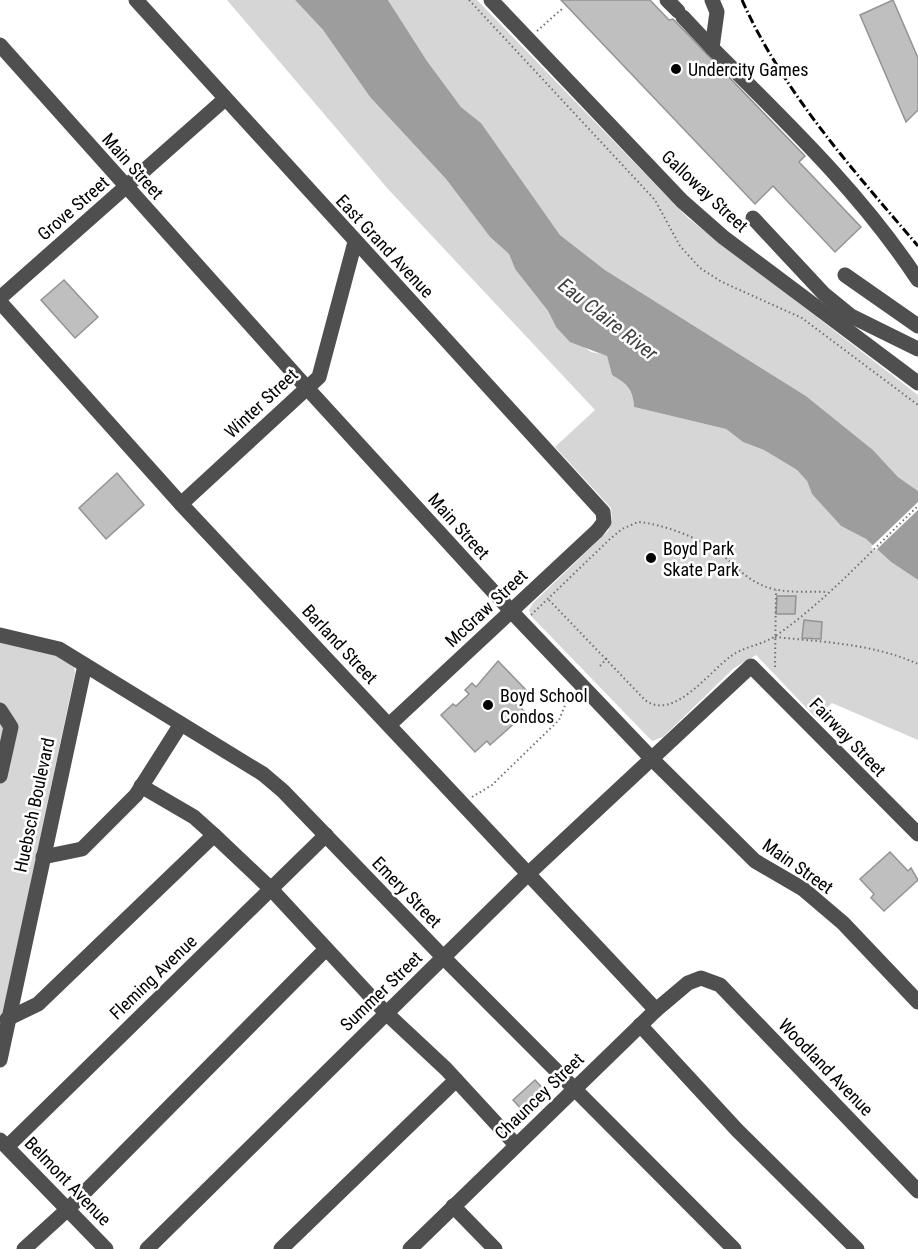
<svg xmlns="http://www.w3.org/2000/svg" width="918" height="1249" font-family="'Roboto Condensed',sans-serif">
	<rect width="100%" height="100%" fill="#fff"/>
	<g fill="#d6d6d6">
		<path d="M 227,0 L 295,0 L 323,30 L 370,97 L 446,179 L 490,237 L 509,254 L 515,269 L 548,311 L 556,327 L 591,352 L 607,355 L 612,375 C 627,384 633,390 634,407 L 726,429 L 743,442 L 764,450 L 797,470 L 807,481 L 812,494 L 841,526 L 866,539 L 891,562 L 918,580 L 918,740 L 832,703 L 816,718 L 756,655 L 734,668 L 663,737 L 652,741 L 532,617 L 529,610 L 533,603 L 608,531 L 612,521 L 611,508 L 555,447 L 595,410 L 388,189 Z"/>
		<path d="M 388,0 L 477,0 L 688,218 L 918,395 L 918,491 L 898,477 L 873,450 L 806,396 L 605,270 L 560,235 L 481,123 L 461,107 L 427,61 Z"/>
		<path d="M 0,641 L 57,654 L 74,665 L 75,673 L 0,1028 Z"/>
	</g>
	<path fill="#9d9d9d" d="M 295,0 L 388,0 L 427,61 L 461,107 L 481,123 L 560,235 L 605,270 L 806,396 L 873,450 L 898,477 L 918,491 L 918,580 L 891,562 L 866,539 L 841,526 L 812,494 L 807,481 L 797,470 L 764,450 L 743,442 L 726,429 L 634,407 C 633,389 627,384 612,375 L 607,356 L 570,342 L 556,327 L 548,311 L 515,269 L 509,254 L 490,237 L 446,179 L 370,97 L 323,30 Z"/>
	<path fill="#fff" d="M 918,502 L 918,510 L 875,551 L 871,547 Z"/>
	<g fill="#bfbfbf" stroke="#939393" stroke-width="1.5">
		<path d="M 561,0 L 650,0 L 669,20 L 673,19 L 805,156 L 799,162 L 861,227 L 835,252 L 773,186 L 755,204 Z"/>
		<path d="M 893,0 L 918,58 L 918,110 L 906,122 L 860,15 Z"/>
		<path d="M 64,280 L 98,317 L 75,338 L 41,300 Z"/>
		<path d="M 117,473 L 144,505 L 106,539 L 79,508 Z"/>
		<path d="M 777,596 L 796,596 L 795,614 L 776,614 Z"/>
		<path d="M 804,620 L 822,622 L 821,639 L 802,638 Z"/>
		<path d="M 498,661 L 527,691 L 515,702 L 526,713 L 490,745 L 487,741 L 475,752 L 441,715 L 453,704 L 456,706 L 469,694 L 465,690 L 472,683 L 476,687 Z"/>
		<path d="M 890,852 L 908,871 L 911,868 L 918,880 L 884,911 L 871,898 L 874,894 L 860,879 Z"/>
		<path d="M 535,1080 L 548,1094 L 526,1114 L 513,1100 Z"/>
	</g>
	<g fill="none" stroke-linecap="round" stroke-linejoin="round">
		<g stroke="#717171" stroke-width="2" stroke-dasharray="1.5 3" stroke-linecap="butt">
			<path d="M 469,0 L 655,200 L 680,246 L 700,268 L 722,282 L 802,318 L 918,405"/>
			<path d="M 537,31 L 563,8"/>
			<path d="M 549,600 L 645,700 C 673,722 710,671 731,656 C 745,646 763,645 777,635 C 828,599 873,549 918,506"/>
			<path d="M 531,615 L 610,539 L 622,529 L 638,522 C 663,524 699,538 720,553 C 734,564 747,580 764,586 C 783,594 807,591 828,592"/>
			<path d="M 775,637 C 824,642 874,644 918,664"/>
			<path d="M 600,666 L 607,658"/>
			<path d="M 775,667 L 776,590"/>
			<path d="M 472,797 L 492,785 L 559,720 L 568,698"/>
		</g>
		<g stroke="#4f4f4f" stroke-width="15">
			<path d="M 136,0 L 603,512 L 604,522 L 597,531 L 389,725"/>
			<path d="M 491,0 L 682,201 L 723,237 L 918,383"/>
			<path d="M 667,0 L 678,11"/>
			<path d="M 712,0 L 717,12 L 712,48 C 785,121 861,193 918,280"/>
			<path d="M 683,17 L 712,48"/>
			<path d="M 0,45 L 307,388 L 511,611 L 652,759 L 755,861 L 803,889 L 843,923 L 918,1002"/>
			<path d="M 753,218 L 824,294 L 851,316 L 918,349"/>
			<path d="M 845,275 L 918,326"/>
			<path d="M 0,298 L 225,99"/>
			<path d="M 0,302 L 181,504 L 656,1010"/>
			<path d="M 181,504 L 319,377 L 355,242"/>
			<path d="M 0,635 L 59,649 L 263,774 L 283,791 L 444,958 L 734,1249"/>
			<path d="M 0,710 L 11,727 L 0,776"/>
			<path d="M 141,786 L 194,817 L 214,835"/>
			<path d="M 43,857 L 82,849 L 136,795 L 181,724"/>
			<path d="M 7,1019 L 38,1004 L 214,835 L 271,889 L 385,1012 L 446,1069 L 516,1145"/>
			<path d="M 640,1025 L 737,1130 L 857,1249"/>
			<path d="M 0,1060 L 85,665"/>
			<path d="M 0,1140 L 106,1249"/>
			<path d="M 8,1146 L 326,835"/>
			<path d="M 453,1206 L 495,1249"/>
			<path d="M 24,1249 L 68,1209 L 326,949"/>
			<path d="M 147,1249 L 528,874 L 751,666 L 918,834"/>
			<path d="M 281,1249 L 456,1080"/>
			<path d="M 410,1249 L 656,1010 L 688,983 L 701,978 L 720,985 L 918,1191"/>
		</g>
		<path stroke="#000" stroke-width="3" stroke-dasharray="9 3 1.5 3" stroke-linecap="butt" d="M 742,0 C 783,92 853,170 918,246"/>
	</g>
	<g fill="#000" stroke="#fff" stroke-width="2">
		<circle cx="676" cy="69" r="6"/>
		<circle cx="651" cy="558" r="6"/>
		<circle cx="488" cy="705" r="6"/>
	</g>
	<g text-anchor="middle" dominant-baseline="central" stroke-width="5" stroke-linejoin="round" paint-order="stroke">
		<g font-size="18" fill="#000" stroke="#fff" text-anchor="start">
			<text x="688" y="69">Undercity Games</text>
			<text x="663" y="548">Boyd Park<tspan x="663" dy="21">Skate Park</tspan></text>
			<text x="500" y="695">Boyd School<tspan x="500" dy="21">Condos</tspan></text>
		</g>
		<g font-size="18" fill="#000" stroke="#fff">
			<text transform="translate(133 166) rotate(48)">Main Street</text>
			<text transform="translate(705 191) rotate(43)">Galloway Street</text>
			<text transform="translate(73 208) rotate(-41)">Grove Street</text>
			<text transform="translate(385 246) rotate(47)">East Grand Avenue</text>
			<text transform="translate(261 403) rotate(-43)">Winter Street</text>
			<text transform="translate(459 526) rotate(48)">Main Street</text>
			<text transform="translate(486 608) rotate(-43)">McGraw Street</text>
			<text transform="translate(340 644) rotate(47)">Barland Street</text>
			<text transform="translate(848 737) rotate(46)">Fairway Street</text>
			<text transform="translate(34 805) rotate(-78)">Huebsch Boulevard</text>
			<text transform="translate(798 866) rotate(35)">Main Street</text>
			<text transform="translate(407 892) rotate(46)">Emery Street</text>
			<text transform="translate(153 977) rotate(-44)">Fleming Avenue</text>
			<text transform="translate(381 991) rotate(-44)">Summer Street</text>
			<text transform="translate(826 1067) rotate(46)">Woodland Avenue</text>
			<text transform="translate(539 1096) rotate(-44)">Chauncey Street</text>
			<text transform="translate(68 1181) rotate(46)">Belmont Avenue</text>
		</g>
		<g font-size="20" font-style="italic" fill="#3e3e3e" stroke="#fff">
			<text transform="translate(608 319) rotate(38)">Eau Claire River</text>
		</g>
	</g>
</svg>
